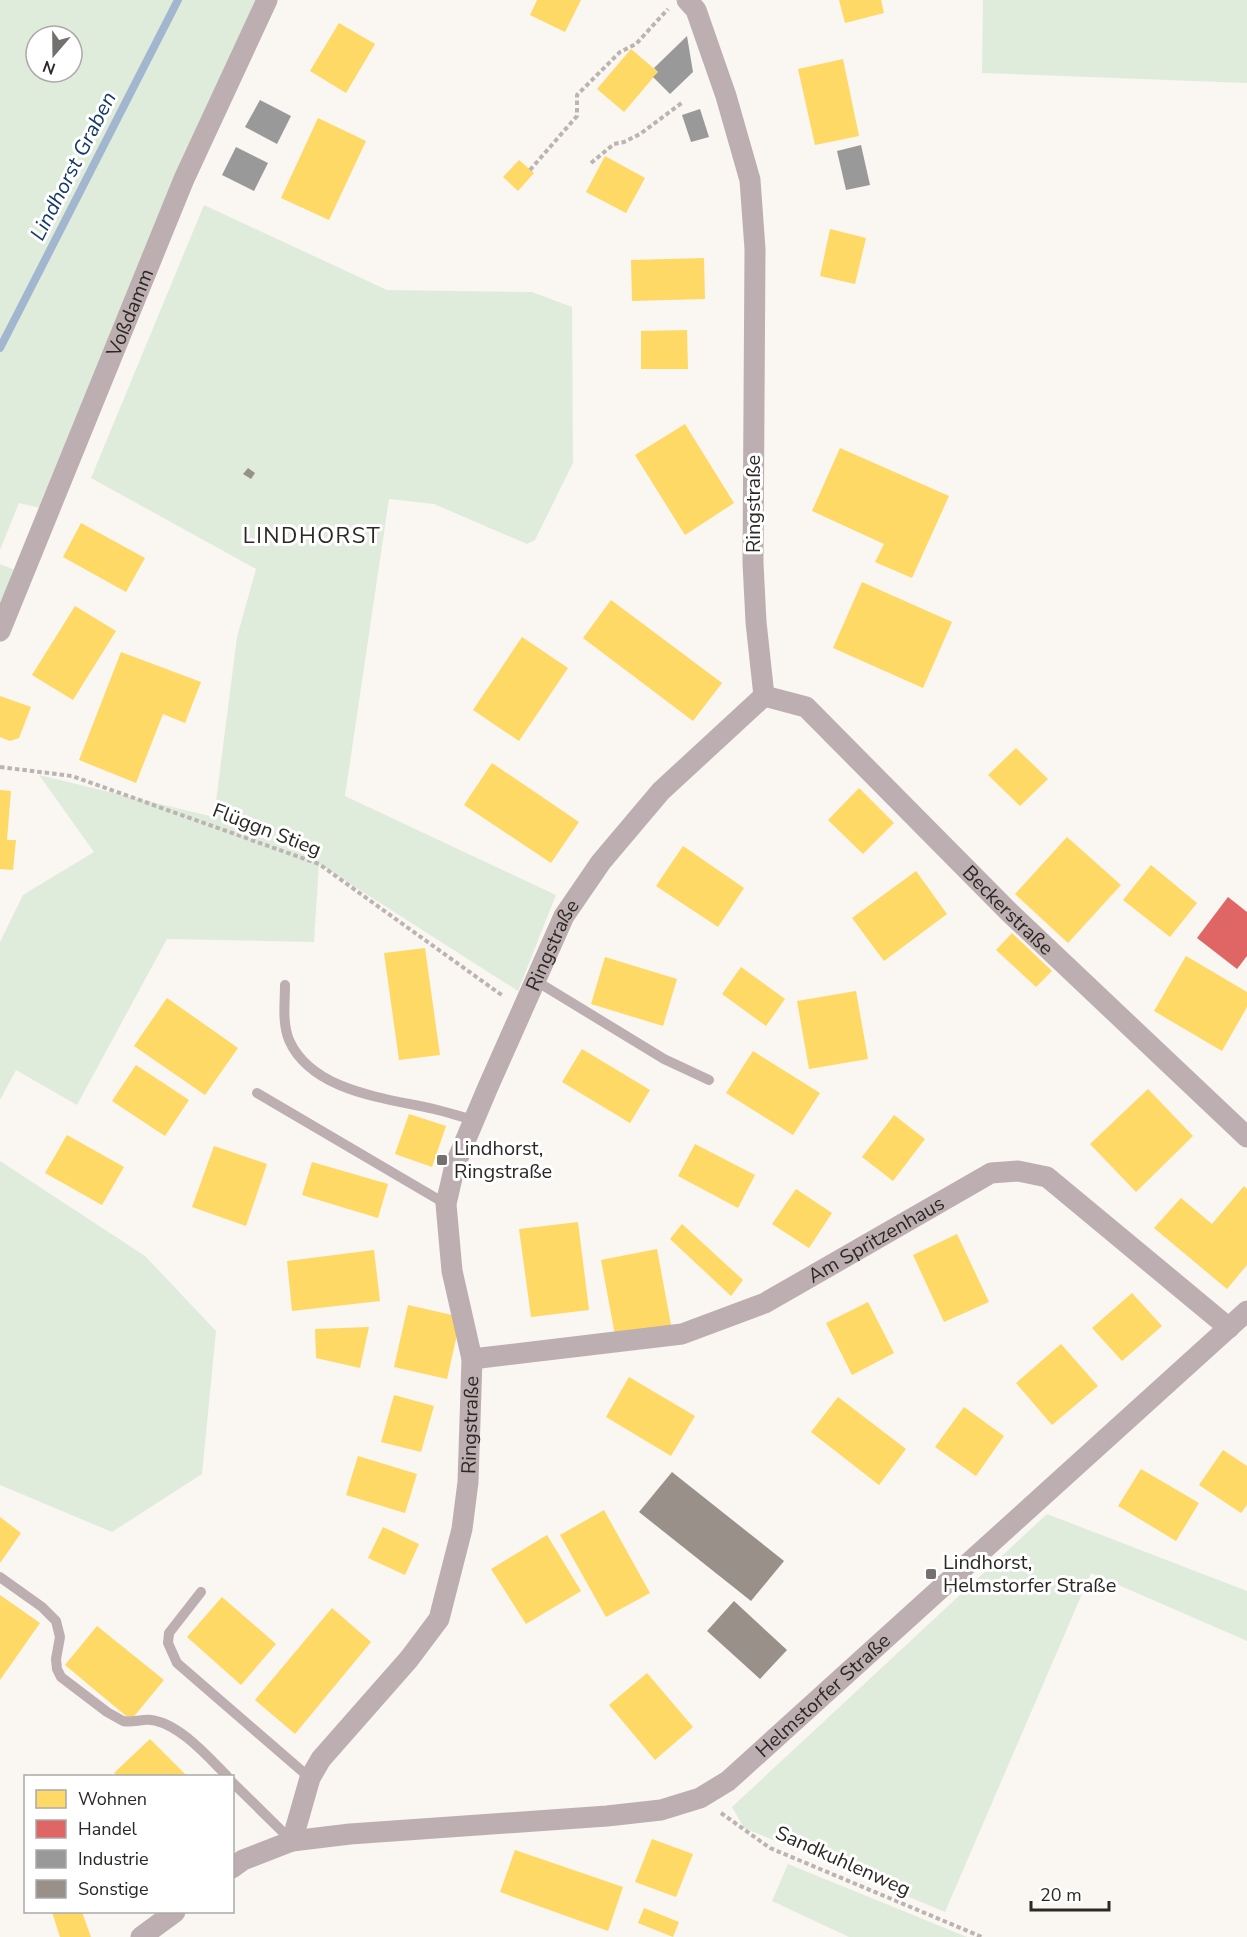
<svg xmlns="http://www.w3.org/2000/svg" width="1247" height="1937" font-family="'Nunito Sans',sans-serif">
	<rect width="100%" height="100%" fill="#faf6f2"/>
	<g fill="#e0ecdb" fill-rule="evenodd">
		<path d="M 0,0 L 257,0 L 141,258 L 40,508 L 19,503 L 0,550 ZM 36,36 L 72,36 L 72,72 L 36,72 Z"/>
		<path d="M 983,0 L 1247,0 L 1247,83 L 982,73 Z"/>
		<path d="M 204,205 L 387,290 L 532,292 L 572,307 L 573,463 L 535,540 L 527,544 L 434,504 L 389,499 L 345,796 L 556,895 L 518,991 L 319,864 L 314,942 L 167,939 L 77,1105 L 16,1070 L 0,1100 L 0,942 L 23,895 L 94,852 L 39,775 L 214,817 L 237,637 L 256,569 L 91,478 Z"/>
		<path d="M 0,564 L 15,570 L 0,608 Z"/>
		<path d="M 0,1161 L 145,1256 L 216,1331 L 202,1474 L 112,1532 L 0,1485 Z"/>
		<path d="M 1047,1514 L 1247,1591 L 1247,1641 L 1091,1573 L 945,1912 L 744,1828 L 732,1807 Z"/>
		<path d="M 788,1864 L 967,1937 L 849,1937 L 772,1901 Z"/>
	</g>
	<g fill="#ffd966">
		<path d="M 537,0 L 581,0 L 565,32 L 530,15 Z"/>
		<path d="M 839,0 L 881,0 L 884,13 L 845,23 Z"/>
		<path d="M 339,23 L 375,44 L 346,93 L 310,71 Z"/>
		<path d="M 631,49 L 658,72 L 624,112 L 597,89 Z"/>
		<path d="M 843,59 L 859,136 L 815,145 L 798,69 Z"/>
		<path d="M 318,118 L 366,141 L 329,220 L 281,198 Z"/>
		<path d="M 605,156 L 645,178 L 626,213 L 586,192 Z"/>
		<path d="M 519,160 L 534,173 L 518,191 L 503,177 Z"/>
		<path d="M 830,229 L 866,238 L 855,284 L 820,276 Z"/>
		<path d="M 704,258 L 705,299 L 632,301 L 631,260 Z"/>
		<path d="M 687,330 L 688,369 L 641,369 L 641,331 Z"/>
		<path d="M 685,424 L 734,503 L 685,535 L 635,455 Z"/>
		<path d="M 840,448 L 949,496 L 912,578 L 875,562 L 884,544 L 812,511 Z"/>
		<path d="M 81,523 L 145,558 L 126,592 L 63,557 Z"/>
		<path d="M 862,582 L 952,622 L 923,688 L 833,648 Z"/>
		<path d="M 611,600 L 722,683 L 693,721 L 583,638 Z"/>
		<path d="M 75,606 L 116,631 L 73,700 L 32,675 Z"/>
		<path d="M 522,637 L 568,668 L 519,741 L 473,710 Z"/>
		<path d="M 121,652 L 201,682 L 185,723 L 163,714 L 136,783 L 79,760 Z"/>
		<path d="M 0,696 L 31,707 L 19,738 L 10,741 L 0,737 Z"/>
		<path d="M 1016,748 L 1048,779 L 1020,806 L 988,775 Z"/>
		<path d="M 492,763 L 579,822 L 551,863 L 464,805 Z"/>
		<path d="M 859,788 L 894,823 L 863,854 L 828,820 Z"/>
		<path d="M 0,790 L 11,791 L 7,840 L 16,840 L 13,870 L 0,869 Z"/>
		<path d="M 1067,837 L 1121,885 L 1068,943 L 1015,894 Z"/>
		<path d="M 683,846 L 744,888 L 718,927 L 656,886 Z"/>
		<path d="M 1151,865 L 1197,903 L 1170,937 L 1123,900 Z"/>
		<path d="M 916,871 L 947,914 L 884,961 L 852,918 Z"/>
		<path d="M 1012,933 L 1052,971 L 1036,987 L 996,950 Z"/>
		<path d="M 425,948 L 440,1055 L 399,1060 L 384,953 Z"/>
		<path d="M 1186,956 L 1247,992 L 1247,1007 L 1222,1051 L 1154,1011 Z"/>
		<path d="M 605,957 L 677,979 L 663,1026 L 591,1004 Z"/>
		<path d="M 741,967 L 785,999 L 766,1026 L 722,994 Z"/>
		<path d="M 856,991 L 868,1059 L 809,1069 L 797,1001 Z"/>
		<path d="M 167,998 L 238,1048 L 205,1095 L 134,1046 Z"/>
		<path d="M 582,1049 L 650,1090 L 630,1123 L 562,1082 Z"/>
		<path d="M 753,1051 L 820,1093 L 793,1135 L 726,1093 Z"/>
		<path d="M 136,1065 L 189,1100 L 165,1136 L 112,1101 Z"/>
		<path d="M 1148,1089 L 1193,1136 L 1136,1192 L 1090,1144 Z"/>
		<path d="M 409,1114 L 446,1126 L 432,1167 L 395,1154 Z"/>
		<path d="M 894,1115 L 925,1139 L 893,1181 L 862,1157 Z"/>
		<path d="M 67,1135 L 124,1167 L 102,1205 L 45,1173 Z"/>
		<path d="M 695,1144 L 755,1175 L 738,1208 L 678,1176 Z"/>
		<path d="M 214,1146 L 267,1164 L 246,1226 L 192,1207 Z"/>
		<path d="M 312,1162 L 388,1184 L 378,1218 L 302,1195 Z"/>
		<path d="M 1244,1186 L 1247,1189 L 1247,1265 L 1227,1289 L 1154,1228 L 1181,1198 L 1212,1224 Z"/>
		<path d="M 796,1189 L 832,1213 L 809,1248 L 772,1224 Z"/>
		<path d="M 578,1222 L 589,1310 L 531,1317 L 519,1229 Z"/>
		<path d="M 682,1224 L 743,1280 L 731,1296 L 670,1239 Z"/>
		<path d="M 957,1234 L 989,1302 L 944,1322 L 913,1255 Z"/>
		<path d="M 657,1249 L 671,1325 L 615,1335 L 601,1260 Z"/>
		<path d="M 374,1250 L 380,1301 L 292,1311 L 287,1261 Z"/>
		<path d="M 1132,1293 L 1162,1326 L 1122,1361 L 1092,1328 Z"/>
		<path d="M 868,1302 L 894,1353 L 852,1375 L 826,1323 Z"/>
		<path d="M 408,1305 L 461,1317 L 447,1379 L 394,1367 Z"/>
		<path d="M 369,1327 L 360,1368 L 316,1358 L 315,1329 Z"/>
		<path d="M 1061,1344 L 1098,1386 L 1052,1425 L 1016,1383 Z"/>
		<path d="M 629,1377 L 695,1416 L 671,1456 L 606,1417 Z"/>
		<path d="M 394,1395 L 434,1406 L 421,1452 L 381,1442 Z"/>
		<path d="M 838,1397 L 906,1449 L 879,1485 L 811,1432 Z"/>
		<path d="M 964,1407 L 1004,1436 L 976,1476 L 935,1447 Z"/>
		<path d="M 1223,1450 L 1247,1466 L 1247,1505 L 1241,1513 L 1199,1485 Z"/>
		<path d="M 358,1456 L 417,1474 L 405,1513 L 346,1495 Z"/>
		<path d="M 1141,1469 L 1199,1503 L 1176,1541 L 1118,1506 Z"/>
		<path d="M 604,1510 L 650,1593 L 606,1617 L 560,1535 Z"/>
		<path d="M 0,1517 L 21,1533 L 0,1563 Z"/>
		<path d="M 383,1527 L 419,1544 L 405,1575 L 368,1558 Z"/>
		<path d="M 547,1535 L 581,1591 L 526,1624 L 491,1569 Z"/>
		<path d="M 0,1595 L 40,1623 L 0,1680 Z"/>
		<path d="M 222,1597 L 276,1644 L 241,1685 L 187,1637 Z"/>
		<path d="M 332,1608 L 371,1642 L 295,1734 L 255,1700 Z"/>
		<path d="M 97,1626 L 164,1680 L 131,1720 L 65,1665 Z"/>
		<path d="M 647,1673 L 693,1727 L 655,1760 L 609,1705 Z"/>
		<path d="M 150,1739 L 187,1776 L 118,1776 L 114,1773 Z"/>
		<path d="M 652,1839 L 693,1854 L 676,1897 L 635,1882 Z"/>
		<path d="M 515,1850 L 623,1887 L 608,1931 L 500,1892 Z"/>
		<path d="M 644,1908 L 679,1922 L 673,1937 L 638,1923 Z"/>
		<path d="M 52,1912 L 82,1912 L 91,1937 L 60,1937 Z"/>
	</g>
	<path fill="#e06666" d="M 1228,897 L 1247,912 L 1247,956 L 1237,969 L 1197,938 Z"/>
	<g fill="#999">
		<path d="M 687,36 L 693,72 L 670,94 L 653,77 L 658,72 L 654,68 Z"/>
		<path d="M 260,100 L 291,116 L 277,144 L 245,127 Z"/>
		<path d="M 700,109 L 709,137 L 691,142 L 682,115 Z"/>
		<path d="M 861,145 L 870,185 L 846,190 L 837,151 Z"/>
		<path d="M 236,147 L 268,163 L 254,191 L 222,175 Z"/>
	</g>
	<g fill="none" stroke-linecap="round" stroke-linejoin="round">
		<path stroke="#a2b6d0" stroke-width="8" d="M 0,348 L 178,0"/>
	</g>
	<g fill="#999089">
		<path d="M 248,468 L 255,473 L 251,479 L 243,474 Z"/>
		<path d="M 672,1472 L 784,1561 L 751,1601 L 639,1512 Z"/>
		<path d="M 734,1601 L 787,1650 L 760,1679 L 707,1631 Z"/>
	</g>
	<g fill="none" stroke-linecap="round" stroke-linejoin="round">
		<g stroke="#bcb3b3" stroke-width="4" stroke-dasharray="4.5 3" stroke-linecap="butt">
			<path d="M 591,163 L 614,144 L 624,142 L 640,134 L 683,102"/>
			<path d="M 530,170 L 577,116 L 577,95 L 620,52 L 636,44 L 668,9"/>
			<path d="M 0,767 L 72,776 L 319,864 L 503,996"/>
			<path d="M 721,1813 L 770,1848 L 982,1937"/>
		</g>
		<g stroke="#bdafb1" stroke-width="10">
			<path d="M 536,981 L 664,1059 L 709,1080"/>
			<path d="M 285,985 C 285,1003 282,1022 289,1040 C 312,1092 386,1098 434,1109 C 447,1112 461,1117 474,1120"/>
			<path d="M 257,1093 L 446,1204"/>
			<path d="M 0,1577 L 42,1607 L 56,1621 L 60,1637 L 56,1659 L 57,1669 L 61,1677 L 107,1712 L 123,1721 C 132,1723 141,1719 151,1720 C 179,1723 209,1758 227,1776"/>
			<path d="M 201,1592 L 169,1633 L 168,1643 L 177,1663 L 310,1778"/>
			<path d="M 232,1782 L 292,1841"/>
		</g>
		<g stroke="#bdafb1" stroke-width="21">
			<path d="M 687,0 L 696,10 L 726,96 L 750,180 L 755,249 L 753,563 L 756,622 L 764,696"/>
			<path id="s1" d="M 0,631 L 184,179 L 267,0"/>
			<path id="s2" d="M 764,696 L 806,707 L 1009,912 L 1247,1137"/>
			<path id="s3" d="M 472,1359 L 682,1334 L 765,1303 L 991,1173 L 1018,1171 L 1047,1177 L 1229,1328"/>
			<path id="s4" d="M 292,1841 L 310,1778 L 321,1759 L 409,1659 L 439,1619 L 462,1529 L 468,1482 L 472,1359 L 452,1271 L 446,1204 L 455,1165 L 488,1087 L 564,916 L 601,862 L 661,791 L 764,696"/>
			<path id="s5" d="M 232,1868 L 243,1860 L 292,1841 L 350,1834 L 607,1816 L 661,1810 L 700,1798 L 728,1781 L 1247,1311"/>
			<path d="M 141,1937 L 175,1912"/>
		</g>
	</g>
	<g fill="#74706d" stroke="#fff" stroke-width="2">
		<rect x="436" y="1154" width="12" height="12" rx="3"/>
		<rect x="925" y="1568" width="12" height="12" rx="3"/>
	</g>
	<g text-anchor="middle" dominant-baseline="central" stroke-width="6" stroke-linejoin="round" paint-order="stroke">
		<g font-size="20" fill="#2c2826" stroke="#fff">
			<text stroke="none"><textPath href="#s1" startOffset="344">Voßdamm</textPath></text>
			<text transform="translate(753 504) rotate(-90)">Ringstraße</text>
			<text transform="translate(267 830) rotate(21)">Flüggn Stieg</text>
			<text stroke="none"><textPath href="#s2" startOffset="330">Beckerstraße</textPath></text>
			<text stroke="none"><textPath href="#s4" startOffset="972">Ringstraße</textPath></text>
			<text stroke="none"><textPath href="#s3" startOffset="428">Am Spritzenhaus</textPath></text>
			<text stroke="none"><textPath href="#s4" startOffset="468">Ringstraße</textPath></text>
			<text stroke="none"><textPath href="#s5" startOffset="638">Helmstorfer Straße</textPath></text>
			<text transform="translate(843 1861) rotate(24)">Sandkuhlenweg</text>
		</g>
		<g font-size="20" fill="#2c2826" stroke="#fff" text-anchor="start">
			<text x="454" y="1148">Lindhorst,<tspan x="454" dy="23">Ringstraße</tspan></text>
			<text x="943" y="1562">Lindhorst,<tspan x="943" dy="23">Helmstorfer Straße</tspan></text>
		</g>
		<g font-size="21" font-style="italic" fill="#12396a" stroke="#fff">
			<text transform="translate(73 166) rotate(-63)">Lindhorst Graben</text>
		</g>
		<g font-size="22" letter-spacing="1.5" fill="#2c2826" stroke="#fff">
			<text x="312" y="536">LINDHORST</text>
		</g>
	</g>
	<rect x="24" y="1775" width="210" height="138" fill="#ffffff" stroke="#aba9a8" stroke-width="1.5"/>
	<rect x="36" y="1790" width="30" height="18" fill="#ffd966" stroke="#aba9a8" stroke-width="1.5"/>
	<text x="78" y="1805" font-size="18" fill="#2c2826">Wohnen</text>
	<rect x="36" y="1820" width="30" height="18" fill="#e06666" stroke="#aba9a8" stroke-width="1.5"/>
	<text x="78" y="1835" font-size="18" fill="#2c2826">Handel</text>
	<rect x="36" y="1850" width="30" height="18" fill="#999999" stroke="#aba9a8" stroke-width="1.5"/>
	<text x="78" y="1865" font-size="18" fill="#2c2826">Industrie</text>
	<rect x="36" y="1880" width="30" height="18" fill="#999089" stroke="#aba9a8" stroke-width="1.5"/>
	<text x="78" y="1895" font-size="18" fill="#2c2826">Sonstige</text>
	<g transform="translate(54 54) rotate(200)"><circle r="28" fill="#ffffff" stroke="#aba9a8" stroke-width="1.5"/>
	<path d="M0-4.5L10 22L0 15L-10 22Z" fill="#74706d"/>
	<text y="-9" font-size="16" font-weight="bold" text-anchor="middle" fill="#2c2826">N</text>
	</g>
	<path d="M1031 1901v9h78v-9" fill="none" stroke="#2c2826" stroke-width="3"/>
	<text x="1040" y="1901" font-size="18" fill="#2c2826" stroke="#ffffff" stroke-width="4.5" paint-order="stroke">20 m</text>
</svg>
